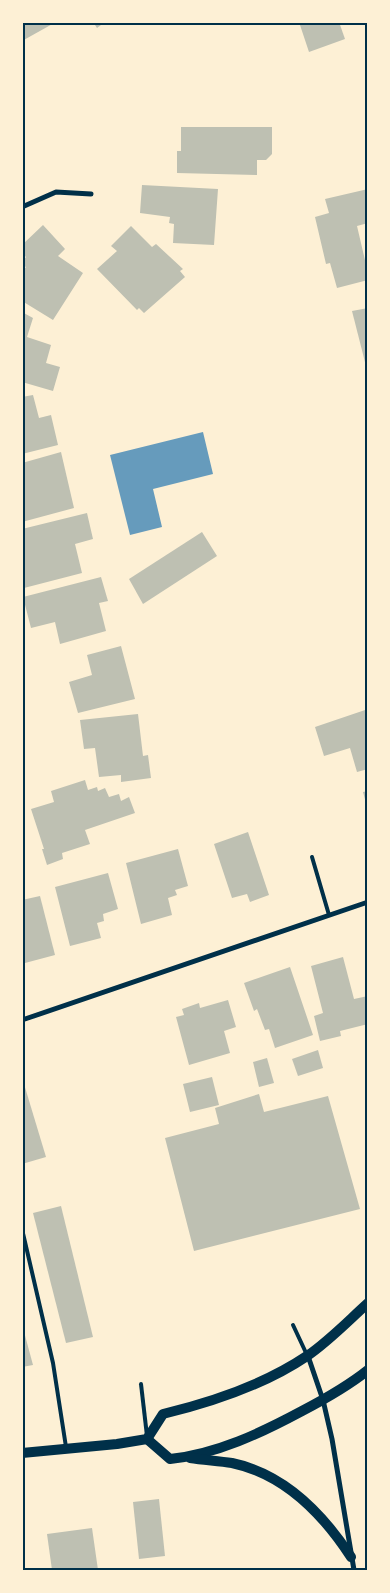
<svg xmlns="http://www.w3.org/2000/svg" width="390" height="1593" font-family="Figtree,sans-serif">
	<rect width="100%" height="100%" fill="#fdf0d5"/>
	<path fill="#669bbc" d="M 203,432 L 213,474 L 153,489 L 162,527 L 130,535 L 110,455 Z"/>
	<g fill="#bec0b2">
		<path d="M 22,22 L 56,22 L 22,41 Z"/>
		<path d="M 93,22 L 105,22 L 97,28 Z"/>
		<path d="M 299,22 L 339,22 L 345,39 L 309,52 Z"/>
		<path d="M 181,127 L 272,127 L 272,154 L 266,160 L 257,160 L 257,175 L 177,173 L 177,151 L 181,151 Z"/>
		<path d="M 142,185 L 218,189 L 214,245 L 173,243 L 174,224 L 169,223 L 170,217 L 140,213 Z"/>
		<path d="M 368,189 L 368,223 L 357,226 L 368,273 L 368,280 L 337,288 L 330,263 L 326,264 L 315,217 L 329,213 L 325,199 Z"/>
		<path d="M 43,225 L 65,249 L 58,256 L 83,273 L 53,320 L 22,301 L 22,272 L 26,267 L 22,265 L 22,262 L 26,257 L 22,253 L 22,245 Z"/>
		<path d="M 131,226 L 152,247 L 156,244 L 183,269 L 180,271 L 185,277 L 144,313 L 139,308 L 137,310 L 97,269 L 117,251 L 111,246 Z"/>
		<path d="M 368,308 L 368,369 L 367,370 L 352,311 Z"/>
		<path d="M 22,312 L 33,318 L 27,337 L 51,345 L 46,363 L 60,367 L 53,391 L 22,382 Z"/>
		<path d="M 33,395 L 39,418 L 51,415 L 58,445 L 22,454 L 22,397 Z"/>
		<path d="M 61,452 L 74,508 L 22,522 L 22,463 Z"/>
		<path d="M 87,513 L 93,539 L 75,544 L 82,573 L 24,588 L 22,529 Z"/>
		<path d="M 202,532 L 217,556 L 143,604 L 129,579 Z"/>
		<path d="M 101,577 L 108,601 L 99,603 L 106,631 L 60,644 L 55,622 L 31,628 L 23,597 Z"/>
		<path d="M 121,646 L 135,699 L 78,713 L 69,682 L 92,675 L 87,655 Z"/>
		<path d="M 368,709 L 368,769 L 357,772 L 350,748 L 324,756 L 315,727 Z"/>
		<path d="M 138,714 L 143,756 L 148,755 L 151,778 L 121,782 L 121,775 L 99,777 L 95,748 L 84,749 L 80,720 Z"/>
		<path d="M 85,780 L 88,790 L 97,787 L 98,791 L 105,788 L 109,797 L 119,794 L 121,801 L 129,797 L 135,813 L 85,830 L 90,844 L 62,853 L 63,859 L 47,865 L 42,849 L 44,849 L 31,809 L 54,802 L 51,791 Z"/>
		<path d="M 368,791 L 368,807 L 367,807 L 363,792 Z"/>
		<path d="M 248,832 L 269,895 L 250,902 L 247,894 L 232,898 L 214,844 Z"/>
		<path d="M 178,849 L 188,886 L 175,890 L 177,895 L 168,898 L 172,915 L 141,924 L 126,863 Z"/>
		<path d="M 108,873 L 118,909 L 103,914 L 104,921 L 97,923 L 101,938 L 70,946 L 55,887 Z"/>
		<path d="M 40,896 L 55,955 L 25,963 L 22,953 L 22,900 Z"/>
		<path d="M 343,957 L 354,999 L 368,996 L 368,1024 L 340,1031 L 341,1036 L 320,1041 L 314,1016 L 323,1013 L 311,966 Z"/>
		<path d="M 290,967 L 313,1035 L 275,1048 L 269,1029 L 265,1030 L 257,1009 L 254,1011 L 244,983 Z"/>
		<path d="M 228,1000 L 236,1027 L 224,1031 L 230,1053 L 189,1065 L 176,1017 L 184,1015 L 182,1009 L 199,1003 L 200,1008 Z"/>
		<path d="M 318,1050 L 323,1068 L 298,1076 L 292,1059 Z"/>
		<path d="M 267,1058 L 274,1083 L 259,1087 L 253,1062 Z"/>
		<path d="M 212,1077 L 219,1105 L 190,1112 L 183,1084 Z"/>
		<path d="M 22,1084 L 24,1084 L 46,1157 L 22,1164 Z"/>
		<path d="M 259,1094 L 264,1112 L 328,1096 L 360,1209 L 194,1251 L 165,1138 L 219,1124 L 215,1108 Z"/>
		<path d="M 61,1206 L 93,1337 L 66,1343 L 33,1213 Z"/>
		<path d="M 23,1328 L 33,1365 L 22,1367 L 22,1329 Z"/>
		<path d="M 159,1499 L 165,1556 L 139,1559 L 133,1502 Z"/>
		<path d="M 92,1528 L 98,1570 L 52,1570 L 47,1534 Z"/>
	</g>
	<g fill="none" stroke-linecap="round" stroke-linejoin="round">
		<g stroke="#003049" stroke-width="4">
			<path d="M 312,857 L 329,915"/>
			<path d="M 22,1229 L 53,1363 L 66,1447"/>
			<path d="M 293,1325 L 307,1355"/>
			<path d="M 141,1384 L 147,1436"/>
		</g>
		<g stroke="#003049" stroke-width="5">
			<path d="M 22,207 L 56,192 L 91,194"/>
			<path d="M 22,1020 L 368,902"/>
			<path d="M 308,1356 L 323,1400 L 332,1439 L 354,1570"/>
		</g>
		<g stroke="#003049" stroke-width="10">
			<path d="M 147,1439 L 170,1459 C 217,1454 261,1433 302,1411 C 325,1399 348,1386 368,1370"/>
			<path d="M 22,1453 L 117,1444 L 147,1439 L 163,1414 C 213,1402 264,1385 307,1356 C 329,1341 348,1321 368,1303"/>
			<path d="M 190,1458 C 204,1460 218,1461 232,1463 C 285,1474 323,1514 351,1557"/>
		</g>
	</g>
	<rect width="390" height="1593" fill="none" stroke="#fdf0d5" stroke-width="48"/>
	<rect x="24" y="24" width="342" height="1545" fill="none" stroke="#003049" stroke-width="2"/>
</svg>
